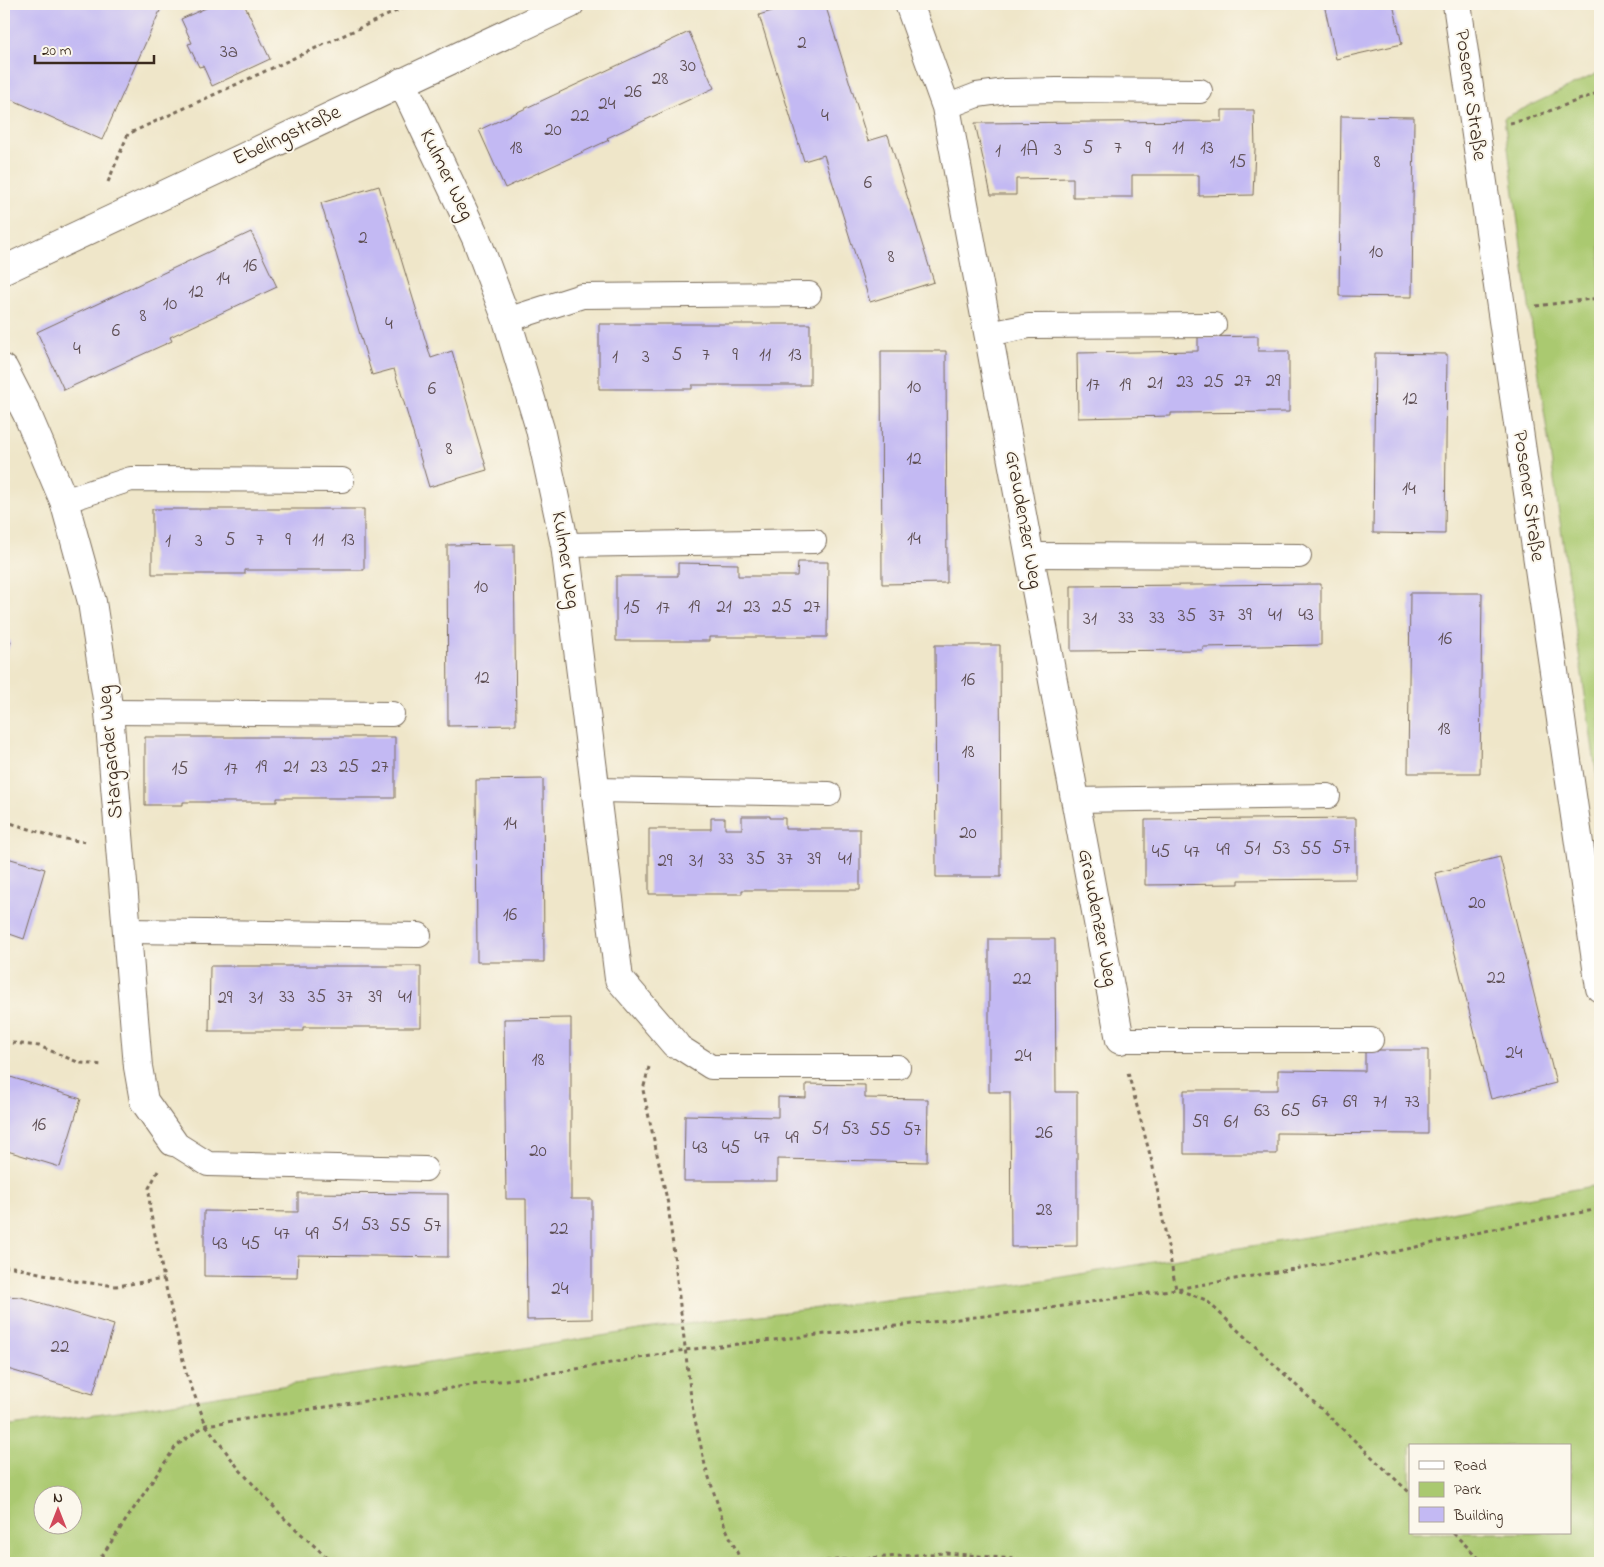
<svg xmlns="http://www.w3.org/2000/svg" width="1604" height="1567" font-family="'Indie Flower',sans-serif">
	<rect width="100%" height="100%" fill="#fbf7ec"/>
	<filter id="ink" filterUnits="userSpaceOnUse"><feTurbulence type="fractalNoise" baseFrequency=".02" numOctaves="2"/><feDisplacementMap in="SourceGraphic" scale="10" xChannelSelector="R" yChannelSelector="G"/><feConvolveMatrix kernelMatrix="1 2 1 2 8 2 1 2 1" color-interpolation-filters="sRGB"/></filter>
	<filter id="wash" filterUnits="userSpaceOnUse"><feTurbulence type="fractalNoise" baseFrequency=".0096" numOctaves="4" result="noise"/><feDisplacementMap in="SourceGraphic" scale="20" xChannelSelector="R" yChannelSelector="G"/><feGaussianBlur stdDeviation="1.12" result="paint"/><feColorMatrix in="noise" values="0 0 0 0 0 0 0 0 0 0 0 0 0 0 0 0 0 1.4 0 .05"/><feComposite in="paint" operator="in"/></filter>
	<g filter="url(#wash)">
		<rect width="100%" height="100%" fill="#efe6c9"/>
		<g fill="#aac970" stroke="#727a47" fill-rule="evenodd">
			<path d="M 1600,72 L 1600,799 L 1530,313 L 1504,118 Z"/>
			<path d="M 1592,1186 L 1600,1235 L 1600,1563 L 4,1563 L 4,1427 L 160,1405 L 652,1328 L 1019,1284 L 1380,1225 ZM 1410,1446 L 1570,1446 L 1570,1533 L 1410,1533 ZM 72,1494 L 72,1524 L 42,1524 L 42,1494 Z"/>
		</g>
		<g id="blocks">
			<g fill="#c3b9f3">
				<path d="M 4,4 L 163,4 L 102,140 L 4,96 Z"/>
				<path d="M 215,4 L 244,4 L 270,59 L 212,86 L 203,66 L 199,67 L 188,44 L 192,43 L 181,19 Z"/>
				<path d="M 794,4 L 825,4 L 868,141 L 888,135 L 934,282 L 870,302 L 824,155 L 804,161 L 759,15 Z"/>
				<path d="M 1324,4 L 1393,4 L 1402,44 L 1336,59 Z"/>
				<path d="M 689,32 L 714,88 L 607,138 L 609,140 L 505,188 L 479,130 Z"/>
				<path d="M 1222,110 L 1254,110 L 1255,149 L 1253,195 L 1199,196 L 1199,175 L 1132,175 L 1132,197 L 1073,197 L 1073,178 L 1016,179 L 1016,195 L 991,195 L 975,123 L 1222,121 Z"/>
				<path d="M 1341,116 L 1414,117 L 1412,297 L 1339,296 Z"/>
				<path d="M 379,186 L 431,358 L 452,351 L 487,470 L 429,487 L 394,369 L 372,375 L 321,203 Z"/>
				<path d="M 251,232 L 277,287 L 170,337 L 172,341 L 64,390 L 37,332 Z"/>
				<path d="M 599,324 L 810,324 L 810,385 L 692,385 L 692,389 L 599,389 Z"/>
				<path d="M 1258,336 L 1258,351 L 1289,351 L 1289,412 L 1171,413 L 1171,416 L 1078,418 L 1077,353 L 1198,351 L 1198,337 Z"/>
				<path d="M 881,351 L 946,351 L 947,583 L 882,584 Z"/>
				<path d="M 1375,353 L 1447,354 L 1445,534 L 1373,533 Z"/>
				<path d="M 152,509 L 364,509 L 364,570 L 245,570 L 245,574 L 152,574 Z"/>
				<path d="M 514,544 L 516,725 L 448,726 L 447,545 Z"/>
				<path d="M 798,562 L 828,562 L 827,637 L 709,637 L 709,641 L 616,641 L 616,576 L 678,576 L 678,563 L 738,564 L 738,576 L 797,576 Z"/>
				<path d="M 1321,584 L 1321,645 L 1203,647 L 1203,650 L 1071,651 L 1071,586 Z"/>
				<path d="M 1410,593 L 1482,593 L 1480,773 L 1408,773 Z"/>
				<path d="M 4,639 L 11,641 L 4,662 Z"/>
				<path d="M 935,645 L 1000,645 L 1001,877 L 936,877 Z"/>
				<path d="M 145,737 L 395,737 L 395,798 L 277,798 L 277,802 L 183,802 L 183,805 L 145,805 Z"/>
				<path d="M 543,779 L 544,962 L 477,962 L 476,780 Z"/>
				<path d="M 742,816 L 770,816 L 770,818 L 785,818 L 785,829 L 860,829 L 860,890 L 742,890 L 742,894 L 649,894 L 649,829 L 711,829 L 711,818 L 725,818 L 725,829 L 742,829 Z"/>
				<path d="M 1356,818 L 1356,879 L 1239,880 L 1239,884 L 1145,885 L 1145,820 Z"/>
				<path d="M 4,857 L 45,869 L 24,939 L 4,932 Z"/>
				<path d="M 1500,857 L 1556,1083 L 1491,1099 L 1435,873 Z"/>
				<path d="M 989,939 L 1055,939 L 1056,1092 L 1077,1092 L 1077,1246 L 1011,1247 L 1010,1092 L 989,1092 Z"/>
				<path d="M 210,966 L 421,966 L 421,1027 L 303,1027 L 303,1031 L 209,1031 Z"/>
				<path d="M 571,1018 L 571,1199 L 592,1199 L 592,1319 L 527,1320 L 526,1199 L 506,1199 L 504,1019 Z"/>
				<path d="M 1365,1050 L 1428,1050 L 1428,1134 L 1277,1133 L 1277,1154 L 1184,1154 L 1184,1090 L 1278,1090 L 1278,1070 L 1365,1071 Z"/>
				<path d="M 4,1075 L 81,1099 L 60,1167 L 4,1150 Z"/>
				<path d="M 806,1084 L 865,1085 L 865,1098 L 928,1099 L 927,1162 L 777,1159 L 777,1181 L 684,1181 L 685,1115 L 778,1117 L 778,1097 L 806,1098 Z"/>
				<path d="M 298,1193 L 448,1194 L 448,1257 L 298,1255 L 297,1277 L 204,1276 L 204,1211 L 298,1212 Z"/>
				<path d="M 4,1296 L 21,1297 L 114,1325 L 93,1394 L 4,1368 Z"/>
			</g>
		</g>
	</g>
	<g filter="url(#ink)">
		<use href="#blocks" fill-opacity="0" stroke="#7a6c5a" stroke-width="1"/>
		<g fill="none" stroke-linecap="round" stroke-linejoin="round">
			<defs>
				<g id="service">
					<path d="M 946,107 L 977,95 L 1006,91 L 1057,90 L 1200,91"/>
					<path d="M 507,320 L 582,296 L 809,294"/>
					<path d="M 989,334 L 1029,326 L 1214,325"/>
					<path d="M 64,501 L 131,479 L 342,480"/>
					<path d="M 565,545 L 814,541"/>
					<path d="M 1030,555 L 1299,556"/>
					<path d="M 109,712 L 392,714"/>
					<path d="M 594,790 L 829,794"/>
					<path d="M 1075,800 L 1328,796"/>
					<path d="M 126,931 L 419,935"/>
					<path d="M 1120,1040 L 1371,1040"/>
					<path d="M 675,1044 L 711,1067 L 898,1067"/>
					<path d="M 173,1142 L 208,1164 L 425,1169"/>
				</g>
				<g id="minor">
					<path d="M 909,4 L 946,107 L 1120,1040"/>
					<path d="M 1457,4 L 1600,988"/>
					<path d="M 402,82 L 476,238 L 507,320 L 540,429 L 565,545 L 619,979 L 675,1044"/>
					<path d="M 4,270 L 570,4"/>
					<path d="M 4,369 L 27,414 L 64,501 L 92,602 L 109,712 L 138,1067 L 144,1101 L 173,1142"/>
				</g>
			</defs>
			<use href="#service" stroke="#7a6c5a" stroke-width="26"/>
			<use href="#minor" stroke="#7a6c5a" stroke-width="30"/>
			<g stroke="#7a6c5a" stroke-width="3" stroke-dasharray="4 4" stroke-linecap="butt">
				<path d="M 1510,123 L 1528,119 L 1600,92"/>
				<path d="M 108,182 L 128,134 L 412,4"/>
				<path d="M 1536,306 L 1600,298"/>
				<path d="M 4,821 L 58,838 L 86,842"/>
				<path d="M 4,1042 L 39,1046 L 80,1063 L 104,1065"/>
				<path d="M 649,1067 L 643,1090 L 668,1204 L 692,1406 L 705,1465 L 724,1524 L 742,1563"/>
				<path d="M 1128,1073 L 1152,1162 L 1176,1289 L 1206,1300 L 1410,1493"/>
				<path d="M 158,1171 L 149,1188 L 150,1210 L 164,1279 L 186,1373 L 206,1425 L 239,1469 L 285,1519 L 333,1563"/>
				<path d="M 4,1267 L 13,1267 L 74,1281 L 116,1286 L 164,1279"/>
				<path d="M 1453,1533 L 1484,1563"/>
				<path d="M 97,1563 L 176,1446 L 206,1425 L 565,1371 L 685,1350 L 1037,1310 L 1176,1289 L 1394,1252 L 1516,1224 L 1600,1209"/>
				<path d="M 794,1563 L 946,1553 L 1059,1563"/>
			</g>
			<use href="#service" stroke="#fff" stroke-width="24"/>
			<use href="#minor" stroke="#fff" stroke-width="28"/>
		</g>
	</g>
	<g text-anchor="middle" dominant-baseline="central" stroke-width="4" stroke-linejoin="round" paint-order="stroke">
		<g font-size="19" fill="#5d4e53">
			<text x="802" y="43">2</text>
			<text x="229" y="52">3a</text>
			<text x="688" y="66">30</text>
			<text x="660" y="79">28</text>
			<text x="633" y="92">26</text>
			<text x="607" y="104">24</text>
			<text x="580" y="116">22</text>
			<text x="825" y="116">4</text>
			<text x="553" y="130">20</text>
			<text x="516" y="148">18</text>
			<text x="1088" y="148">5</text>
			<text x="1118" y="148">7</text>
			<text x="1148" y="148">9</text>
			<text x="1178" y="148">11</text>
			<text x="1207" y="148">13</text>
			<text x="1029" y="150">1A</text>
			<text x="1058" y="150">3</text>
			<text x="998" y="151">1</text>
			<text x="1238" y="162">15</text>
			<text x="1377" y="162">8</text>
			<text x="868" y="183">6</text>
			<text x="363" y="238">2</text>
			<text x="1376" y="252">10</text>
			<text x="891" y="257">8</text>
			<text x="250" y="266">16</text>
			<text x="223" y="279">14</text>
			<text x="196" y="292">12</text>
			<text x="170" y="304">10</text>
			<text x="143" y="316">8</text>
			<text x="389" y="324">4</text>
			<text x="116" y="331">6</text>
			<text x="77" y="349">4</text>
			<text x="677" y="355">5</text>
			<text x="706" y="355">7</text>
			<text x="735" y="355">9</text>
			<text x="765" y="355">11</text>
			<text x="795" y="355">13</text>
			<text x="615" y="357">1</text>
			<text x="646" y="357">3</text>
			<text x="1243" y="381">27</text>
			<text x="1273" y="381">29</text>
			<text x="1185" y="382">23</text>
			<text x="1214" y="382">25</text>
			<text x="1155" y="383">21</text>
			<text x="1093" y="385">17</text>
			<text x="1125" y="385">19</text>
			<text x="914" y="387">10</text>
			<text x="432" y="389">6</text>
			<text x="1410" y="399">12</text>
			<text x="449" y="449">8</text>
			<text x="914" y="459">12</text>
			<text x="1409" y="489">14</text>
			<text x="914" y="539">14</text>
			<text x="230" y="540">5</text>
			<text x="260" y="540">7</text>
			<text x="288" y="540">9</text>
			<text x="318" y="540">11</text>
			<text x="348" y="540">13</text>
			<text x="168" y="541">1</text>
			<text x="199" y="541">3</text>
			<text x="481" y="587">10</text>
			<text x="694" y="607">19</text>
			<text x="724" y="607">21</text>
			<text x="752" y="607">23</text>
			<text x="782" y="607">25</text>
			<text x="812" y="607">27</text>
			<text x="632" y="608">15</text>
			<text x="663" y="608">17</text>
			<text x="1245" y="615">39</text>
			<text x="1275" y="615">41</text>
			<text x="1306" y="615">43</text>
			<text x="1187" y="616">35</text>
			<text x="1217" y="616">37</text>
			<text x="1126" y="618">33</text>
			<text x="1157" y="618">33</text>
			<text x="1090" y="619">31</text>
			<text x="1445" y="639">16</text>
			<text x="482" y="678">12</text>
			<text x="968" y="680">16</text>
			<text x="1444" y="729">18</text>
			<text x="968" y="752">18</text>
			<text x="261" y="767">19</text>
			<text x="291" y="767">21</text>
			<text x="319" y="767">23</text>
			<text x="349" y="767">25</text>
			<text x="380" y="767">27</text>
			<text x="180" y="769">15</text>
			<text x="231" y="769">17</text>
			<text x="510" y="824">14</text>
			<text x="968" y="833">20</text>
			<text x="1341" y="848">57</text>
			<text x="1252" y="849">51</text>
			<text x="1281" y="849">53</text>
			<text x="1311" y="849">55</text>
			<text x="1223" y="850">49</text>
			<text x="1161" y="852">45</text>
			<text x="1192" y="852">47</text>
			<text x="726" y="859">33</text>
			<text x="756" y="859">35</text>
			<text x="785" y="859">37</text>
			<text x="814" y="859">39</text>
			<text x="845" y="859">41</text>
			<text x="665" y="861">29</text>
			<text x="696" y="861">31</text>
			<text x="1477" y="903">20</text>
			<text x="510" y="915">16</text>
			<text x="1496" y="978">22</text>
			<text x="1022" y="979">22</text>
			<text x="287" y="997">33</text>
			<text x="317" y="997">35</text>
			<text x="345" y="997">37</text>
			<text x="375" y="997">39</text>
			<text x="405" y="997">41</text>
			<text x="225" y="998">29</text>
			<text x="256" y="998">31</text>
			<text x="1514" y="1053">24</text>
			<text x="1023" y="1056">24</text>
			<text x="538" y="1060">18</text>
			<text x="1320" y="1102">67</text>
			<text x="1350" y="1102">69</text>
			<text x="1380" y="1102">71</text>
			<text x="1412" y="1102">73</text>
			<text x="1262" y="1111">63</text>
			<text x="1291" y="1111">65</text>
			<text x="1200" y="1122">59</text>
			<text x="1231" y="1122">61</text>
			<text x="39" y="1125">16</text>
			<text x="820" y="1129">51</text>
			<text x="850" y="1129">53</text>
			<text x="880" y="1130">55</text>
			<text x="912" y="1130">57</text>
			<text x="1044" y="1133">26</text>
			<text x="762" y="1138">47</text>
			<text x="792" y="1138">49</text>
			<text x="700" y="1148">43</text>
			<text x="731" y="1148">45</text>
			<text x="538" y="1151">20</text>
			<text x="1044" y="1210">28</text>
			<text x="340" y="1225">51</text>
			<text x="370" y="1225">53</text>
			<text x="400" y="1226">55</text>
			<text x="432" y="1226">57</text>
			<text x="559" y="1229">22</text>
			<text x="282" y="1234">47</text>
			<text x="312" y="1234">49</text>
			<text x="220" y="1244">43</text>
			<text x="251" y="1244">45</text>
			<text x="560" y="1289">24</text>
			<text x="60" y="1347">22</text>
		</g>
		<g font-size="21" fill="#3b2a1e" stroke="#fbf7ec">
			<text transform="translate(1470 95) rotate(82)">Posener Straße</text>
			<text transform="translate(287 136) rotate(-25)">Ebelingstraße</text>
			<text transform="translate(446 175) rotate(64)">Kulmer Weg</text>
			<text transform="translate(1528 496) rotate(82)">Posener Straße</text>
			<text transform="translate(1023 520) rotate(80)">Graudenzer Weg</text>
			<text transform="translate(565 560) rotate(81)">Kulmer Weg</text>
			<text transform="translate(111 752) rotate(-95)">Stargarder Weg</text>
			<text transform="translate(1097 918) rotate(79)">Graudenzer Weg</text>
		</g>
	</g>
	<rect width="1604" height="1567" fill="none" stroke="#fbf7ec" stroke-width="20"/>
	<rect x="1409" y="1444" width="162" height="90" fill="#fbf7ec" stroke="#aea59a"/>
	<rect x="1419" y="1461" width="25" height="8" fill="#ffffff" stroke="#aea59a"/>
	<text x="1454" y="1470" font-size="15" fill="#3b2a1e">Road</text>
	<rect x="1419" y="1482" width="25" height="15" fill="#aac970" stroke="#aea59a"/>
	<text x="1454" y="1494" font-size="15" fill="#3b2a1e">Park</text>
	<rect x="1419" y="1507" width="25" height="15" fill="#c3b9f3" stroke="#aea59a"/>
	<text x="1454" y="1520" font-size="15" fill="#3b2a1e">Building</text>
	<g transform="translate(58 1510)"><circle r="24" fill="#fbf7ec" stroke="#aea59a"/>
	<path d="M0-4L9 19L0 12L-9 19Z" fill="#d1495b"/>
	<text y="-8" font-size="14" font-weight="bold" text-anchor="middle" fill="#3b2a1e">N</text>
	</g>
	<path d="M35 55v8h119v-8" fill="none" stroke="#3b2a1e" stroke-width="2.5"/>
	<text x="42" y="55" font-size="15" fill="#3b2a1e" stroke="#fbf7ec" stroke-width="4" paint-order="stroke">20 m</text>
</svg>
